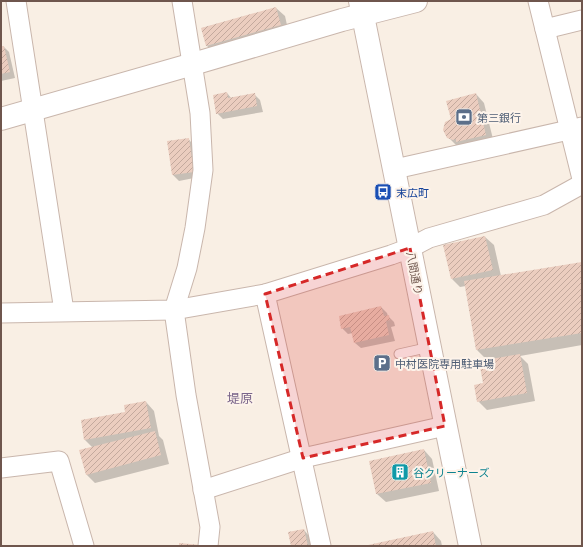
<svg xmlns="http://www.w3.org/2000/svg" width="583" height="547" font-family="'Open Sans','Noto Sans JP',sans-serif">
	<defs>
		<pattern id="building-hatch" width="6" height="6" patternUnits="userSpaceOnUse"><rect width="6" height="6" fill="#ebcdbf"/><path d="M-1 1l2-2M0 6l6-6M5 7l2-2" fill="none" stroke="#c3a99d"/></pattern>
	</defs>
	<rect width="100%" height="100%" fill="#f9efe4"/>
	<g fill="#0003">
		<path d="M 276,8 L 285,16 L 289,34 L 216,54 L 207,46 L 202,28 Z"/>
		<path d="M 1,47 L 4,47 L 9,52 L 15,78 L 1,81 Z"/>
		<path d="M 227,93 L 232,99 L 254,94 L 260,100 L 263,112 L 223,119 L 217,113 Z"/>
		<path d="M 476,94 L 484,103 L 494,143 L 457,146 L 448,137 Z"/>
		<path d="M 188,139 L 194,145 L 199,177 L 179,181 L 173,175 L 168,142 Z"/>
		<path d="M 485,237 L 494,245 L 501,276 L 582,263 L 582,345 L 520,356 L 528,364 L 535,401 L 487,410 L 478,401 L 484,384 L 488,361 L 477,350 L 466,286 L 460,287 L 452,279 Z"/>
		<path d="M 381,307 L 387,313 L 388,316 L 394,322 L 395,326 L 391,327 L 395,341 L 361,348 L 355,343 L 353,333 L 348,334 L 342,328 Z"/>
		<path d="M 146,402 L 154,411 L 159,436 L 163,440 L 169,464 L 95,483 L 86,474 L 93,448 L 85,440 L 82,421 L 126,413 Z"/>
		<path d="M 424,450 L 432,459 L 439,491 L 386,502 L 377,494 L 371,462 Z"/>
		<path d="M 304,530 L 309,536 L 312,546 L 292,546 Z"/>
		<path d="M 433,532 L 441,541 L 442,546 L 370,546 Z"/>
	</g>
	<g fill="url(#building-hatch)">
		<path d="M 276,7 L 281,25 L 206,46 L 201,28 Z"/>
		<path d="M 1,46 L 4,46 L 10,72 L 1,74 Z"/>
		<path d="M 227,92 L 228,98 L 255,93 L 257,106 L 216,114 L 213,95 Z"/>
		<path d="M 476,93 L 486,135 L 456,142 L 456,139 L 453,140 L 447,138 L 443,130 L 445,122 L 451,119 L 446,101 Z"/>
		<path d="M 189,138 L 194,172 L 172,175 L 167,141 Z"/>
		<path d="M 485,236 L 493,270 L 451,279 L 443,245 Z"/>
		<path d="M 582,262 L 582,333 L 476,350 L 464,281 Z"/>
		<path d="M 381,306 L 384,316 L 389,315 L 390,320 L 386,321 L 389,335 L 354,343 L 350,327 L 341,329 L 339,316 Z"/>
		<path d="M 520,354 L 527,393 L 477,402 L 474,385 L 483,383 L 479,361 Z"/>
		<path d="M 146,401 L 151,428 L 84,440 L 81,420 L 125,412 L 124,405 Z"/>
		<path d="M 155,431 L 161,455 L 86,475 L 79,450 Z"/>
		<path d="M 424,449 L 431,483 L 376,494 L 369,461 Z"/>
		<path d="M 304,529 L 308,546 L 291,546 L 288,532 Z"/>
		<path d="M 433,531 L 436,546 L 369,546 L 368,545 Z"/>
		<path d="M 179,543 L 201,545 L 201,546 L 179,546 Z"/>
	</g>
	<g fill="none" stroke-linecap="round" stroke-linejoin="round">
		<defs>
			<path id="service" d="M 399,354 L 430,347"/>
			<g id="minor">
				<path d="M 16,1 L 64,311"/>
				<path d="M 182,1 L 200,113 L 203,170 L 195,228 L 187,268 L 174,310 L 186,395 L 210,527 L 208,546"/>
				<path d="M 538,1 L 582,179"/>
				<path d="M 545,29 L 582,20"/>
				<path d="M 395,169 L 582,127"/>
				<path d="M 265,294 L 321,546"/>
				<path d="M 1,313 L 174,310 L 265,294 L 391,255 L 410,248 L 429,238 L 544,205 L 582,184"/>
				<path d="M 1,468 L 59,461 L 84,546"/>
				<path d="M 203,490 L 303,458 L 445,426"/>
			</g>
			<g id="tertiary">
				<path d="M 360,1 L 470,546"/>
				<path d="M 1,119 L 193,64 L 342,20 L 416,1"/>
			</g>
		</defs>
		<use href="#service" stroke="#c9b6ac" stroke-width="11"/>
		<use href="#minor" stroke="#c9b6ac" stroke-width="21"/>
		<use href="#tertiary" stroke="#c9b6ac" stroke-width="24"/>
		<use href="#service" stroke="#fff" stroke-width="9"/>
		<use href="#minor" stroke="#fff" stroke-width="19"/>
		<use href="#tertiary" stroke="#fff" stroke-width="22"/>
	</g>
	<path fill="#d62828" fill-opacity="0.2" stroke="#d62828" stroke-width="3" stroke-dasharray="8 5" stroke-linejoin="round" d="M 410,248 L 445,426 L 303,458 L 265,294 Z"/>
	<defs>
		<symbol id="bank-square" viewBox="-11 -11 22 22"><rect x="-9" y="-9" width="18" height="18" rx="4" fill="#5c6f8a" stroke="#fdf3ea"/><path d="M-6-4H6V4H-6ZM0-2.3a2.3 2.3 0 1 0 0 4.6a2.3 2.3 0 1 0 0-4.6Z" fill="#fff"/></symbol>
		<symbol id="bus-square" viewBox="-11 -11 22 22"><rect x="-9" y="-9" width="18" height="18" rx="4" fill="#1a4fb4" stroke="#fdf3ea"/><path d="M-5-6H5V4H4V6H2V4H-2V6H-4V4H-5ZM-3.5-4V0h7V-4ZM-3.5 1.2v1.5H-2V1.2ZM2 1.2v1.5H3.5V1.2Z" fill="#fff"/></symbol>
		<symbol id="parking-square" viewBox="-11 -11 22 22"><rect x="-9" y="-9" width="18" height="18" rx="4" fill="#5c6f8a" stroke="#fdf3ea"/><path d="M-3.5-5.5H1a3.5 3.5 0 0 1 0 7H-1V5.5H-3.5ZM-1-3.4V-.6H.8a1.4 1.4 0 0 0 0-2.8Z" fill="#fff"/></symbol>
		<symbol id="building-square" viewBox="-11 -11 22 22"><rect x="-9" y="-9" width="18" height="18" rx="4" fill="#0f9aa8" stroke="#fdf3ea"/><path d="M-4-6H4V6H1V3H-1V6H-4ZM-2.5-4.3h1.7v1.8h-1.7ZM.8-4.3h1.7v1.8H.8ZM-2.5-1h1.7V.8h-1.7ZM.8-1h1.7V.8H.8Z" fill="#fff"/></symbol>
	</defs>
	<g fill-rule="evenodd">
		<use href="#bank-square" x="454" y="107" width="20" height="20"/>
		<use href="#bus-square" x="373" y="182" width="20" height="20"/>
		<use href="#parking-square" x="372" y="353" width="20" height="20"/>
		<use href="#building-square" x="390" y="462" width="20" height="20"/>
	</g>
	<g text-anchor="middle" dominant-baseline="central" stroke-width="4" stroke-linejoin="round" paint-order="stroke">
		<g font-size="11" fill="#4e5e75" stroke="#fdf3ea" text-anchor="start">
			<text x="477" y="117">第三銀行</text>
			<text x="395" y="363">中村医院専用駐車場</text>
		</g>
		<g font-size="11" fill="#164399" stroke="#fdf3ea" text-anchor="start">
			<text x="396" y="192">末広町</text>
		</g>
		<g font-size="11" fill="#6f564d" stroke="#fdf3ea">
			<text transform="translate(415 273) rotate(79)">八間通り</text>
		</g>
		<g font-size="11" fill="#0d838f" stroke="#fdf3ea" text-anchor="start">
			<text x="413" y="472">谷クリーナーズ</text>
		</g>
		<g font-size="13" fill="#7a658b" stroke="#fdf3ea">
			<text x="240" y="398">堤原</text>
		</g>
	</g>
	<rect width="583" height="547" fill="none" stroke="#6f564d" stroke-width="4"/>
</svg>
